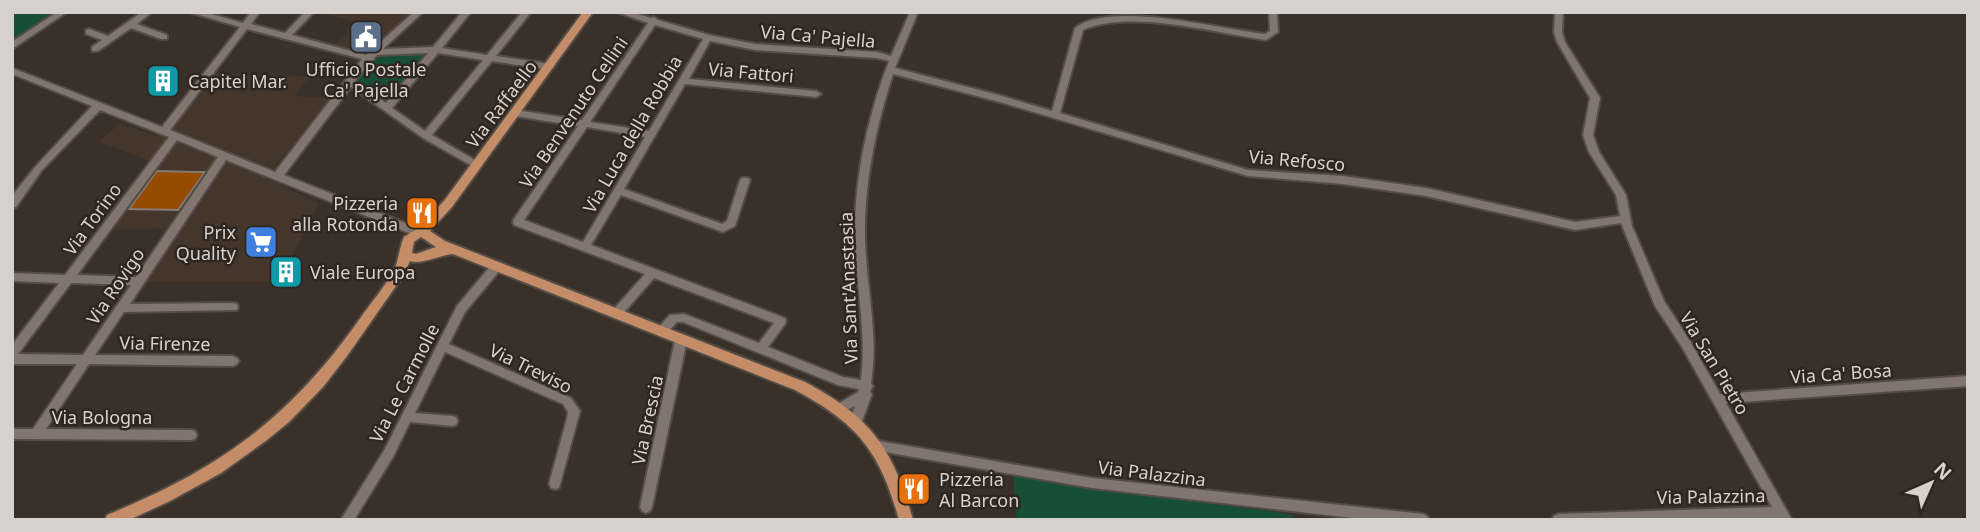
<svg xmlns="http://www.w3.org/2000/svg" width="1980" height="532" font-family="'Noto Sans',sans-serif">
	<rect width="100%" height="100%" fill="#39302a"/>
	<g fill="#45362c">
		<path d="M 318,12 L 419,12 L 376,52 L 364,57 L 333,46 L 360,23 Z"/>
		<path d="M 204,73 L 310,76 L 294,96 L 332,98 L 265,178 L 319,203 L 279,282 L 143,282 L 172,228 L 111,230 L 153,162 L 99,142 L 120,123 L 156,136 Z"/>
	</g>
	<g fill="#164f35">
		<path d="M 12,12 L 59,12 L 12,43 Z"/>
		<path d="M 396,53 L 428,54 L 387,103 L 355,81 L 377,56 Z"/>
		<path d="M 1013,474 C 1105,496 1200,499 1293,515 L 1293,520 L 1017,520 Z"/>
	</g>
	<path fill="#964c00" stroke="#867b73" stroke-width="2" d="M 157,171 L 195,172 L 205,172 L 178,210 L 129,209 Z"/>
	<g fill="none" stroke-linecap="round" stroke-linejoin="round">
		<defs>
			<g id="minor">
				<path d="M 57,12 L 67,12 L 12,49 L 12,42 Z"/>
				<path d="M 142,12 L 152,12 L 137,24 L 167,35 L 167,39 L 161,39 L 131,28 L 98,51 L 92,51 L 92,47 L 102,40 L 86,34 L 86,30 L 89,29 L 108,36 Z"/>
				<path d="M 189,12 L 204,12 L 243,23 L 251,12 L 260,12 L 251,24 L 285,33 L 305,12 L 314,12 L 292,35 L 366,55 L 414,12 L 423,12 L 383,49 L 433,47 L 462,12 L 471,12 L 442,48 L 487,55 L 522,12 L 531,12 L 496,56 L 550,64 L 554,67 L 550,70 L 492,61 L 432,135 L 480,163 L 482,165 L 480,167 L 474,167 L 423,138 L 351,87 L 284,175 L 423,230 L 424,233 L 423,236 L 419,237 L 226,160 L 130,304 L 233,303 L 237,304 L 238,307 L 237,310 L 124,312 L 95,355 L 233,356 L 237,358 L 239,361 L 237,364 L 233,366 L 89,364 L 46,429 L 191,430 L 195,431 L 197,435 L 195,439 L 191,440 L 12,439 L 12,429 L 33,429 L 77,364 L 12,364 L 12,345 L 59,283 L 12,281 L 12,273 L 65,275 L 169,137 L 100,110 L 42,170 L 16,207 L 12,208 L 12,196 L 36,166 L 92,106 L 12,74 L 12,68 L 162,127 L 240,27 ZM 247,29 L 362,59 L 275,172 L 170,130 ZM 428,53 L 386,103 L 355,81 L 377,55 ZM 438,53 L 483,60 L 425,131 L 392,108 ZM 177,140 L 218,157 L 136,277 L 77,275 ZM 71,283 L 131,285 L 83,355 L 18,354 Z"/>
				<path d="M 617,12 L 631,12 L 651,18 L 654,17 L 658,20 L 709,35 L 755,44 L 877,52 L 891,56 L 910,12 L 918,12 L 895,68 L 1002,96 L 1052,111 L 1075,28 C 1111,0 1219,29 1265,34 L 1270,31 L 1269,12 L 1277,12 L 1278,32 L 1266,40 C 1215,33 1130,9 1083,30 L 1060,113 L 1248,170 L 1343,176 L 1426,188 L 1575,222 L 1620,216 L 1616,195 L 1589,152 L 1583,135 L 1590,98 L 1557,42 L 1554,32 L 1555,12 L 1563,12 L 1562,32 L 1565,42 L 1600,98 L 1593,135 L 1599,152 L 1626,195 L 1632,226 L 1664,301 L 1690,341 L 1720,394 L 1968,376 L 1968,386 L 1726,403 L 1792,520 L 1779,520 L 1778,518 L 1723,520 L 1552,520 L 1554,516 L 1558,514 L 1772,507 L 1682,347 L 1655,306 L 1621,223 L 1575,230 L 1426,196 L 1343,184 L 1248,176 L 1000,102 L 893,74 C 876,127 864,182 865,238 C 866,286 879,335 871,383 L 873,386 L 870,391 L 872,394 L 862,421 L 860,425 L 856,426 L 852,425 L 850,421 L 855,406 L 840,413 L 836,411 L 834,408 L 836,405 L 858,392 L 859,389 L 838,385 L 683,322 L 677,322 C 671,328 666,337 657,334 L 655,331 L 670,315 L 684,314 L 759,343 L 774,323 L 654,278 L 621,316 L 613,316 L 612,313 L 613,310 L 645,274 L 514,225 L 513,222 L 514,219 L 578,126 L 515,116 L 510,113 L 515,110 L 582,120 L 648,23 ZM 655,25 L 703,39 L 649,131 L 590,122 ZM 710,41 L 755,50 L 877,58 L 889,61 C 867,118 854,180 855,240 C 856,287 867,334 861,380 L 843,377 L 768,347 L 785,324 L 786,321 L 785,318 L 591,245 L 621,195 L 723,232 L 735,226 L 750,180 L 748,178 L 742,178 L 740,180 L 727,221 L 722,224 L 624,189 L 685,84 L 816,97 L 821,94 L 816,91 L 689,79 ZM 587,127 L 645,137 L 583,242 L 524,220 Z"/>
				<path d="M 497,262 L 501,263 L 502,266 L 501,269 L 465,312 L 449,344 L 571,398 L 580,411 L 559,488 L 555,489 L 551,488 L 549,484 L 567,418 L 568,412 L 563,404 L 445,352 L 415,413 L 452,416 L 456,417 L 458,421 L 456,425 L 452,426 L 410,422 L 393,457 L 354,520 L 341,520 L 385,449 L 457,306 L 493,263 Z"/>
				<path d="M 681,336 L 685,337 L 687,340 L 652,507 L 650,511 L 646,513 L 642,511 L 640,507 L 675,340 L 677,337 Z"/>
				<path d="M 879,441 L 1092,478 L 1423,514 L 1427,516 L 1429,520 L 1370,520 L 1092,488 L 879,451 L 875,450 L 873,446 L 875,442 Z"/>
			</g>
			<path id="major" d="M 583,12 L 593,12 L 452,207 L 430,231 L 445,241 L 805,382 C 871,417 893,448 913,520 L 899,520 C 880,451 858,424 795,390 L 453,254 C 440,255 421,265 410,261 L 403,276 L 347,356 L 323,387 L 289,422 L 267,440 L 221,473 L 170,501 L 129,520 L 105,520 L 107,515 C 219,469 288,420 359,320 C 370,304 383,289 393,272 C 399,261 399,248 404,237 L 417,229 L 444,201 ZM 421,237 L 436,247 L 416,254 L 412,253 L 414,242 Z"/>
		</defs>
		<use href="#minor" stroke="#544c46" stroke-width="4"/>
		<use href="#major" stroke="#544c46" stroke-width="4"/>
		<use href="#minor" fill="#81766f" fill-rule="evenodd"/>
		<use href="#major" fill="#c48d67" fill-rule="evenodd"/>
	</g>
	<defs>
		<symbol id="civic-square" viewBox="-11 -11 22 22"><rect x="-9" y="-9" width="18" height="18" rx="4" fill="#5c6f8a" stroke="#2f2620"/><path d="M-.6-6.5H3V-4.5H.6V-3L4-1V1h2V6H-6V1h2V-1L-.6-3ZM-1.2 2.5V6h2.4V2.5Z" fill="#fff"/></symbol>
		<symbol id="building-square" viewBox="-11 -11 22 22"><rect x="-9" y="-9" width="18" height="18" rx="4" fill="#0f9aa8" stroke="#2f2620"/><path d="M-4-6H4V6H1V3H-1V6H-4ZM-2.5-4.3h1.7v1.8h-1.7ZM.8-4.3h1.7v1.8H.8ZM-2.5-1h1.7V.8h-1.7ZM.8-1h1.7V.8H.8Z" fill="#fff"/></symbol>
		<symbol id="restaurant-square" viewBox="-11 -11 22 22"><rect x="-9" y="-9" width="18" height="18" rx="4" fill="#e8710a" stroke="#2f2620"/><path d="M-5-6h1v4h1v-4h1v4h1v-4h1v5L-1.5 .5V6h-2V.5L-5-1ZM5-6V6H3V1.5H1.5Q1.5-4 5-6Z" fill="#fff"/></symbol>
		<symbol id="supermarket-square" viewBox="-11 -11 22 22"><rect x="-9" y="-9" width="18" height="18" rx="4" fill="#3f7fe0" stroke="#2f2620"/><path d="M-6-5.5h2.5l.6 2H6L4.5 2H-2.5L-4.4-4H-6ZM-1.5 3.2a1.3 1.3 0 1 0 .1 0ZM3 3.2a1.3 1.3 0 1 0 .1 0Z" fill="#fff"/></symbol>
	</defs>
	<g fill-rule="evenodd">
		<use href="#civic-square" x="347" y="18" width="38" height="38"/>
		<use href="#building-square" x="144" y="62" width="38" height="38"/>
		<use href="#restaurant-square" x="403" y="194" width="38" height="38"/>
		<use href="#supermarket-square" x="242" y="223" width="38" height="38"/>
		<use href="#building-square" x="267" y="253" width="38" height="38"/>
		<use href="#restaurant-square" x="895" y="470" width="38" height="38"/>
	</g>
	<g text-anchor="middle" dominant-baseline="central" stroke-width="5" stroke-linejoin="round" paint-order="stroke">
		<g font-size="18" fill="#d7d1cd" stroke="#2f2620">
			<text transform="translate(818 36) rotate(5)">Via Ca' Pajella</text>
			<text transform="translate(751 72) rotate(5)">Via Fattori</text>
			<text transform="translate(501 104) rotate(-53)">Via Raffaello</text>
			<text transform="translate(573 112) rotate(-56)">Via Benvenuto Cellini</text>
			<text transform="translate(632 134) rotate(-60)">Via Luca della Robbia</text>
			<text transform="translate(1297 160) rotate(5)">Via Refosco</text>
			<text transform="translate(92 219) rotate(-54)">Via Torino</text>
			<text transform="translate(115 286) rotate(-56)">Via Rovigo</text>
			<text transform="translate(848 288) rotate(-92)">Via Sant'Anastasia</text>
			<text transform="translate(165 343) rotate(1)">Via Firenze</text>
			<text transform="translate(1715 363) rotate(59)">Via San Pietro</text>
			<text transform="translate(531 368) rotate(26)">Via Treviso</text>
			<text transform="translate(1841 373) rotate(-4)">Via Ca' Bosa</text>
			<text transform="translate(404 383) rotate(-63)">Via Le Carmolle</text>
			<text x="102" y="417">Via Bologna</text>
			<text transform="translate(647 420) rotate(-78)">Via Brescia</text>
			<text transform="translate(1152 473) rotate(7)">Via Palazzina</text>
			<text transform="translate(1711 496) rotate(-1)">Via Palazzina</text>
		</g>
		<g font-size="18" fill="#d7d1cd" stroke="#2f2620" text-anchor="start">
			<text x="366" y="69" text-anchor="middle">Ufficio Postale<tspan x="366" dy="21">Ca' Pajella</tspan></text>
			<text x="188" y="81">Capitel Mar.</text>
			<text x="398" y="203" text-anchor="end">Pizzeria<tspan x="398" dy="21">alla Rotonda</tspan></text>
			<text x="236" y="232" text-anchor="end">Prix<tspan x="236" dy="21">Quality</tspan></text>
			<text x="310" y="272">Viale Europa</text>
			<text x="939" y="479">Pizzeria<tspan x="939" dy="21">Al Barcon</tspan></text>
		</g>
	</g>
	<rect width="1980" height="532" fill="none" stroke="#d7d1cd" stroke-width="28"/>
	<g transform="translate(1931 483) rotate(45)" stroke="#2f2620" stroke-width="5" paint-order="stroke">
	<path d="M0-5L12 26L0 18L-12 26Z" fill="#d7d1cd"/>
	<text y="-10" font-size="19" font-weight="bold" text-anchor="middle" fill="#d7d1cd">N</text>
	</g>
</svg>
